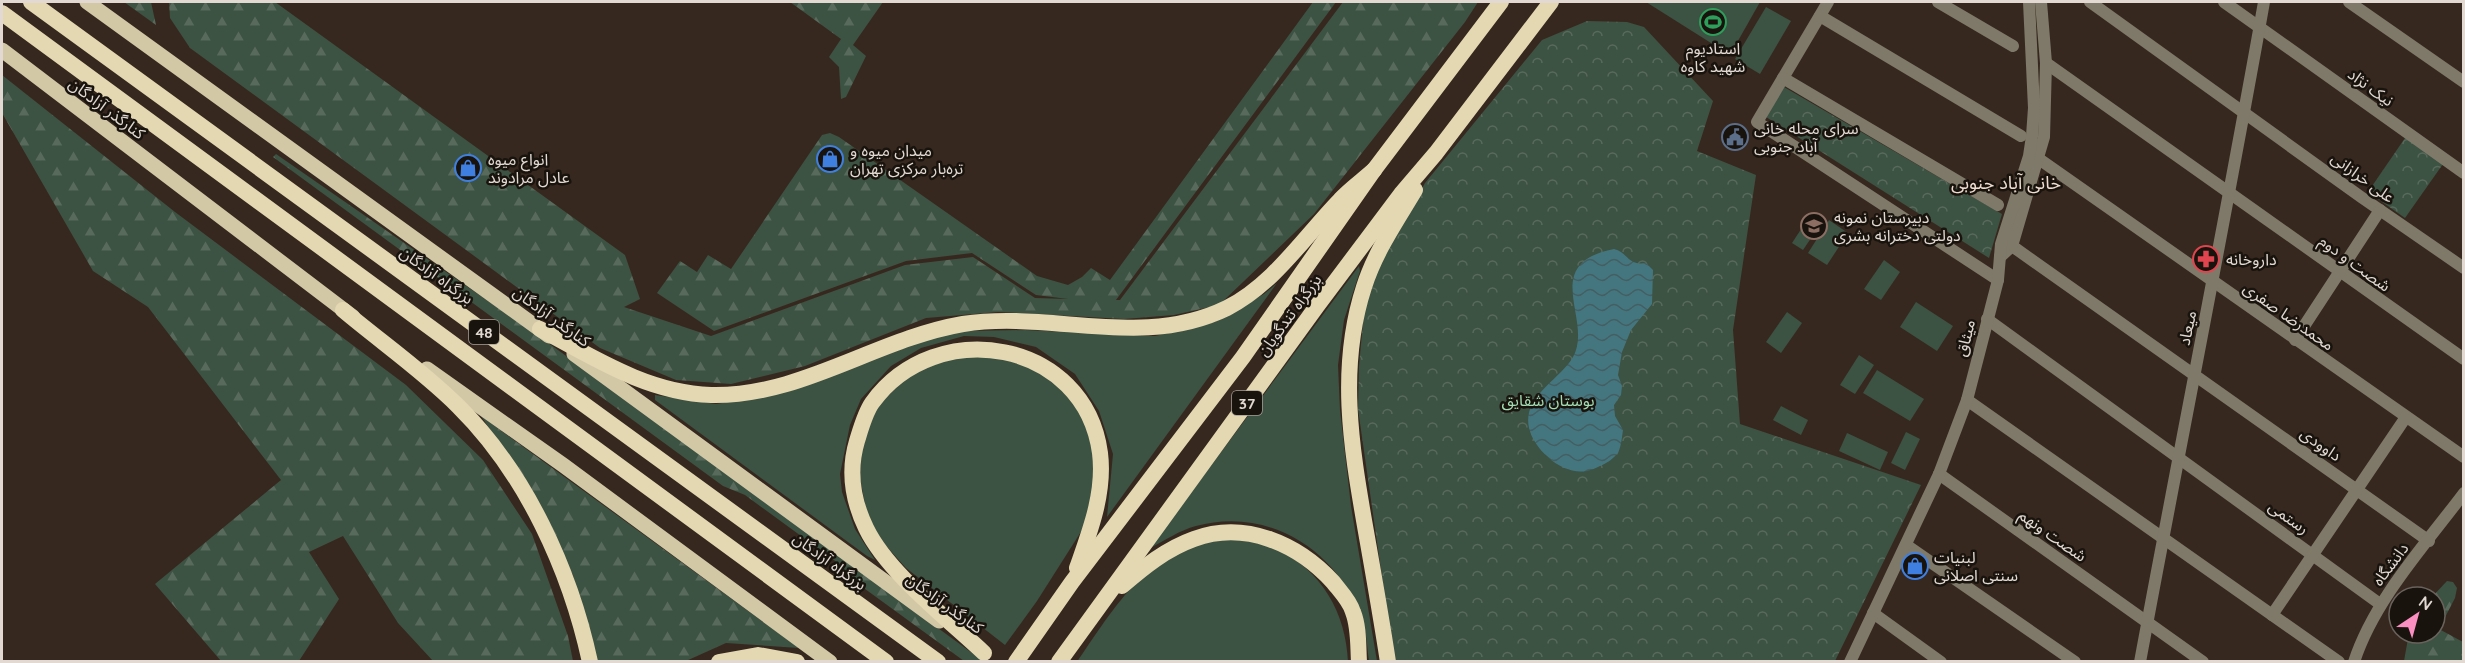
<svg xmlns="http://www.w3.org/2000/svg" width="2465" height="663" font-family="Quicksand,'Noto Sans Arabic',sans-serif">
	<defs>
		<pattern id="forest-firs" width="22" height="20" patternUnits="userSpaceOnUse" patternTransform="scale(1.5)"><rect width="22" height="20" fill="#3c5242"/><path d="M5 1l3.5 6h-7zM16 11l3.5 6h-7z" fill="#586a5c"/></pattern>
		<pattern id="park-crowns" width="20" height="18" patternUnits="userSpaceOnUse" patternTransform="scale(1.5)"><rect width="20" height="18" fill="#3c5242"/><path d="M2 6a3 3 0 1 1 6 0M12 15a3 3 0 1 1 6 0" fill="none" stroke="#586a5c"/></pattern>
		<pattern id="water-waves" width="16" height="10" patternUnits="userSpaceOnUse" patternTransform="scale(1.5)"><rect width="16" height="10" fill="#44767f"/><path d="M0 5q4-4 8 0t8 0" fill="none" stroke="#445e62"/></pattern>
	</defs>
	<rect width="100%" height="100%" fill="#36281e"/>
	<g fill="#3c5242">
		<path d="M 1646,2 L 1760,2 L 1730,55 Z"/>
		<path d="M 1766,7 L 1791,21 L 1760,74 L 1735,59 Z"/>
		<path d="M 1809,217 L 1820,225 L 1803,250 L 1792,243 Z"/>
		<path d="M 1829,220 L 1848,233 L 1827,265 L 1808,253 Z"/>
		<path d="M 1884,260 L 1900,272 L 1881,300 L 1864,289 Z"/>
		<path d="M 1359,266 L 1360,271 L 1344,320 L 1338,365 L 1340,410 L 1351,506 L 1377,661 L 1369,661 C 1367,648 1367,633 1362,621 C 1339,551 1269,506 1196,526 C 1180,530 1164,541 1150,548 Z"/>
		<path d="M 1277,283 L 1107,517 L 1113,454 L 1099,411 L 1075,374 L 1036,347 L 994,337 L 964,336 L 921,348 L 891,366 L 861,399 L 850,425 L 840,474 L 842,492 L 855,529 L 875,560 L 867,556 L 655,400 L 655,395 L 716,404 L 777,394 L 923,339 L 965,331 L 1025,330 L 1155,336 L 1215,322 L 1264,294 Z"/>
		<path d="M 1916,302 L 1953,326 L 1937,351 L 1900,327 Z"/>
		<path d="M 1787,312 L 1802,323 L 1781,353 L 1766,342 Z"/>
		<path d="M 985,353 L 1041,371 L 1073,401 L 1089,429 L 1095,468 L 1093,500 L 1084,527 L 1037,601 L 1005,645 L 906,568 L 879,538 L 867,515 L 860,478 L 861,447 L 877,407 L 906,378 L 932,363 Z"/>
		<path d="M 1859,355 L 1874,365 L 1855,394 L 1840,385 Z"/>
		<path d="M 1877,370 L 1924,399 L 1910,421 L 1863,393 Z"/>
		<path d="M 1781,406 L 1808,420 L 1801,435 L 1773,420 Z"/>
		<path d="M 1906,432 L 1920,439 L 1905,470 L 1891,463 Z"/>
		<path d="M 1847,433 L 1888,452 L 1880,470 L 1839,451 Z"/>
		<path d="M 1237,538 C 1250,541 1265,543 1277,549 C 1322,571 1346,613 1348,662 L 1077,662 C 1108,617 1143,557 1200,543 C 1212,540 1225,539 1237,538 Z"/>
	</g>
	<g fill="url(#forest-firs)">
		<path d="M 124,2 L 151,2 L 156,25 Z"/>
		<path d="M 169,2 L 275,2 L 625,255 L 640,299 L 624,307 L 711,336 L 905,265 L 973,257 L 1035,298 L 1068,299 L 1036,295 L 972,253 L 906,261 L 714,331 L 657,293 L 680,261 L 697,272 L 708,255 L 731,269 L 822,135 L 830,133 L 839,137 L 1037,276 L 1068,285 L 1082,277 L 1091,268 L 1110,280 L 1313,2 L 1336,2 L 1116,300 L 1120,300 L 1343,2 L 1478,2 L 1465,22 L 1314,214 L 1219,305 L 1174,315 L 1124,319 L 998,312 L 926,318 L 805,366 L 731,384 L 676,380 L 600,348 L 190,48 L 170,18 Z"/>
		<path d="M 790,2 L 883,2 L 853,45 L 866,56 L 846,97 L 841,99 L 839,67 L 829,57 L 841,39 Z"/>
		<path d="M 2,75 L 175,212 L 406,385 L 483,460 L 532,534 L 568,636 L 573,661 L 433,661 L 398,623 L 343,536 L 309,552 L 339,599 L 299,661 L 221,661 L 155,584 L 281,480 L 148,307 L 93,271 L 2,113 Z"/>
		<path d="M 276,154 L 547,342 L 983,661 L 964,661 L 850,578 L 838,563 L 745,495 L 723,486 L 273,157 Z"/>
		<path d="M 481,416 L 799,648 L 726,643 L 686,661 L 594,661 L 573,575 L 504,450 Z"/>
		<path d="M 2447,581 L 2453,582 L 2457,588 L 2455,598 L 2439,629 L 2463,642 L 2463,661 L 2404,661 L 2409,633 L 2435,633 L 2435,597 L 2432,597 Z"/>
	</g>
	<g fill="url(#park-crowns)">
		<path d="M 1587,21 L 1627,22 L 1644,27 L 1713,101 L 1697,151 L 1756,175 L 1733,330 L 1740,424 L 1921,485 L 1835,661 L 1394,661 L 1358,409 L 1359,366 L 1366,289 L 1425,183 L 1542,40 Z"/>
		<path d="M 1784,87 L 2002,214 L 1989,258 L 1766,117 Z"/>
		<path d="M 2405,138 L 2443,164 L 2405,218 L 2368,192 Z"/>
	</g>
	<path fill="url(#water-waves)" d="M 1614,249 C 1629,253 1627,266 1646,263 L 1653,270 L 1652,304 L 1631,330 L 1622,352 L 1618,375 L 1622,386 L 1621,395 L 1614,405 L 1615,416 L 1623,430 C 1622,437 1621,447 1618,453 C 1614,458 1606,464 1600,466 C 1596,468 1591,470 1587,471 C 1563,476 1534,450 1529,428 C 1522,396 1560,380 1573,357 C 1594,320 1538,264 1614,249 Z"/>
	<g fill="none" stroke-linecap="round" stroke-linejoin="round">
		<g stroke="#7f7969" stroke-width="12">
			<path d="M 1828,2 L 1757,122 L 1998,280"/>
			<path d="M 1938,2 L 2013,46"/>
			<path d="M 2090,2 L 2361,197 L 2464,268"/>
			<path d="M 2224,2 L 2464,173"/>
			<path d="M 2349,2 L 2464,82"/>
			<path d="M 1820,16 L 2021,136"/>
			<path d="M 2046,63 C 2186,161 2324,261 2464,359"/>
			<path d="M 1783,78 L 1998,205"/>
			<path d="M 2039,159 L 2464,457"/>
			<path d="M 2012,246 L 2429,541"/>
			<path d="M 1987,319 L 2380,604"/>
			<path d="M 2295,340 L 2380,210"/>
			<path d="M 1967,400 L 2339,662"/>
			<path d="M 1939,474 L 2203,662"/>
			<path d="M 1906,545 L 2075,662"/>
			<path d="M 1873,613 L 1941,662"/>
			<path d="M 2272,615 L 2406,417"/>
		</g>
		<g stroke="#7f7969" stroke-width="12">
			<path d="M 2000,257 L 2012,246 L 2044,137 L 2046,63 L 2041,2"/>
			<path d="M 1850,662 L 1939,474 L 1967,400 L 1998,280 L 2001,244 L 2029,156 L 2032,136 L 2034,108 L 2029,2"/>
			<path d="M 2140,662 C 2181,441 2225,222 2264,2"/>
			<path d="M 2354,662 C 2374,600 2425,545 2464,493"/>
		</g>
		<g stroke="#d3c8a6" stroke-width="15">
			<path d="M 87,2 L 549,336"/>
			<path d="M 2,50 L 353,317"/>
			<path d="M 574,354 L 939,621"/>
			<path d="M 427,369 L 563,465 L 830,662"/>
		</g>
		<g stroke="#e4d8b2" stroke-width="16">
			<path d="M 31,2 L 938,662"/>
			<path d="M 2,13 L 886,662"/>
			<path d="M 343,310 C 381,342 423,371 458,406 C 526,473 570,570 590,662"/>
			<path d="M 540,329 C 594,358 648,393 711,395 C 801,397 876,339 963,324 C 1052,310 1141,350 1227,308 C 1274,284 1304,237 1340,200 C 1350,189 1363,180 1374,170"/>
			<path d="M 1122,586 C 1144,567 1166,549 1194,539 C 1245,520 1298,544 1333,582 C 1340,591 1350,601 1353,612 C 1359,627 1358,645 1359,662"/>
			<path d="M 984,653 C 948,619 887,572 866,528 C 852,499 848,471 857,441 C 861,428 865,413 872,403 C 936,314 1085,340 1100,453 C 1105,493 1090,531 1077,568"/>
			<path d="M 719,662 L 758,655 L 797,662"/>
			<path d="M 1016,662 L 1072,582 L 1243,357 L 1374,170 L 1501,2"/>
			<path d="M 1059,662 L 1317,306 L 1401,194 L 1436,153 L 1551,2"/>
			<path d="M 1388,662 C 1381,616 1373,571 1365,526 C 1351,446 1338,367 1364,287 C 1375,252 1396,222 1415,190"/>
		</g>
	</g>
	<defs>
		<symbol id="stadium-ring" viewBox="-11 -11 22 22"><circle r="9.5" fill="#19130e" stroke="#2e9e5b" stroke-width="1.5"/><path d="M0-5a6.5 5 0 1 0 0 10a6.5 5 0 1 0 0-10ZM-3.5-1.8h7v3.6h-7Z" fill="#2e9e5b"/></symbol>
		<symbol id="civic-ring" viewBox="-11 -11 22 22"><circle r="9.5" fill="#19130e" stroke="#5c6f8a" stroke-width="1.5"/><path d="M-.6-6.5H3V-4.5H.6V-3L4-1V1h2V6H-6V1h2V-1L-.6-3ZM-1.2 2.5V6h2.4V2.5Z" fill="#5c6f8a"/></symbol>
		<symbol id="shop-ring" viewBox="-11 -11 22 22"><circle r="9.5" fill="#19130e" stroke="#3f7fe0" stroke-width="1.5"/><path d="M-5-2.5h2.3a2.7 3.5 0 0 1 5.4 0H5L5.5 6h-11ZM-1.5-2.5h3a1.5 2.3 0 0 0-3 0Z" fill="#3f7fe0"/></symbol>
		<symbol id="school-ring" viewBox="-11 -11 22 22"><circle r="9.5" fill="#19130e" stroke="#8d6e63" stroke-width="1.5"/><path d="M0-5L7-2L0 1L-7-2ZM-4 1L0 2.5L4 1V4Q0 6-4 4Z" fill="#8d6e63"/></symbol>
		<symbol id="pharmacy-ring" viewBox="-11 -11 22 22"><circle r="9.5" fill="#19130e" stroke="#e0444e" stroke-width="1.5"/><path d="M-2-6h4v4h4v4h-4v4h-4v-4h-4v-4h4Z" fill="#e0444e"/></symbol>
	</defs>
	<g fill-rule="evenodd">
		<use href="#stadium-ring" x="1698" y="7" width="30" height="30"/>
		<use href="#civic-ring" x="1720" y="122" width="30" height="30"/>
		<use href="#shop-ring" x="815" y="144" width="30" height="30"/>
		<use href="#shop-ring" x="453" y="153" width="30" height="30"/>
		<use href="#school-ring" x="1799" y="211" width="30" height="30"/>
		<use href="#pharmacy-ring" x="2191" y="244" width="30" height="30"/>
		<use href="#shop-ring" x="1900" y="551" width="30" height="30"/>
	</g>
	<g text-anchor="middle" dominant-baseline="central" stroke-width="5" stroke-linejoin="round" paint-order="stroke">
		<g fill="#19130e" stroke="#a69e98" stroke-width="1.5">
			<rect x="469" y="320" width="30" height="24" rx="4.5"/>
			<rect x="1232" y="391" width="30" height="24" rx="4.5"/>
		</g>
		<g font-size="15" font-weight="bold" fill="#e2d9d3">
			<text x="484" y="332">48</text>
			<text x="1247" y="403">37</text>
		</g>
		<g font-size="16" fill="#e2d9d3" stroke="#19130e" text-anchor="start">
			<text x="1713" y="48" text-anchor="middle">استادیوم<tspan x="1713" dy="18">شهید کاوه</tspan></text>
			<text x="1754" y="128">سرای محله خانی<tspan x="1754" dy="18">آباد جنوبی</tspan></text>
			<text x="850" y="150">میدان میوه و<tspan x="850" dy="18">تره‌بار مرکزی تهران</tspan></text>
			<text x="488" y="159">انواع میوه<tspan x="488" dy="18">عادل مرادوند</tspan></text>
			<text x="1834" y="217">دبیرستان نمونه<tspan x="1834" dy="18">دولتی دخترانه بشری</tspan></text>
			<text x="2226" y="259">داروخانه</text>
			<text x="1934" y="557">لبنیات<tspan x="1934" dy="18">سنتی اصلانی</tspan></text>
		</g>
		<g font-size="16" fill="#e2d9d3" stroke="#19130e">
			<text transform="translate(2371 87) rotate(36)">نیک نژاد</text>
			<text transform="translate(107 108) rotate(37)">کنارگذر آزادگان</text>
			<text transform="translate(2363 177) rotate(36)">علی خرازانی</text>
			<text transform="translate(2355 263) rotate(36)">شصت و دوم</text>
			<text transform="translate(437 275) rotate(36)">بزرگراه آزادگان</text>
			<text transform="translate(1289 315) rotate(-54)">بزرگراه تندگویان</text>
			<text transform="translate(552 316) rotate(36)">کنارگذر آزادگان</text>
			<text transform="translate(2289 316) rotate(35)">محمدرضا صفری</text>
			<text transform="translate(2187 328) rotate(-78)">میعاد</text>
			<text transform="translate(1965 338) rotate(-76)">میثاق</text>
			<text transform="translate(2321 444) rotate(35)">داوودی</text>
			<text transform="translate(2289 517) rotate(36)">رستمی</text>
			<text transform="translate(2053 535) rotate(35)">شصت ونهم</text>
			<text transform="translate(830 561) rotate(36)">بزرگراه آزادگان</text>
			<text transform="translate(2390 564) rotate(-53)">دانشگاه</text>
			<text transform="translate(945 603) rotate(36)">کنارگذر آزادگان</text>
		</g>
		<g font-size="16" fill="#a1dcb2" stroke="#19130e">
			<text x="1548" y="400">بوستان شقایق</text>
		</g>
		<g font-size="18" fill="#efddcf" stroke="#19130e">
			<text x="2006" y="182">خانی آباد جنوبی</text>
		</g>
	</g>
	<rect width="2465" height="663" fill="none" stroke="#e2d9d3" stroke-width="6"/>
	<g transform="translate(2417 615) rotate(36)"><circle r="28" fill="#19130e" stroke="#69625d" stroke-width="1.5"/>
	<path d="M0-4.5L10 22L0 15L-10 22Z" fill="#fc8fc1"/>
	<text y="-9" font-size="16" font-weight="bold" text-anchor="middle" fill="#e2d9d3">N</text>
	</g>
</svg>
